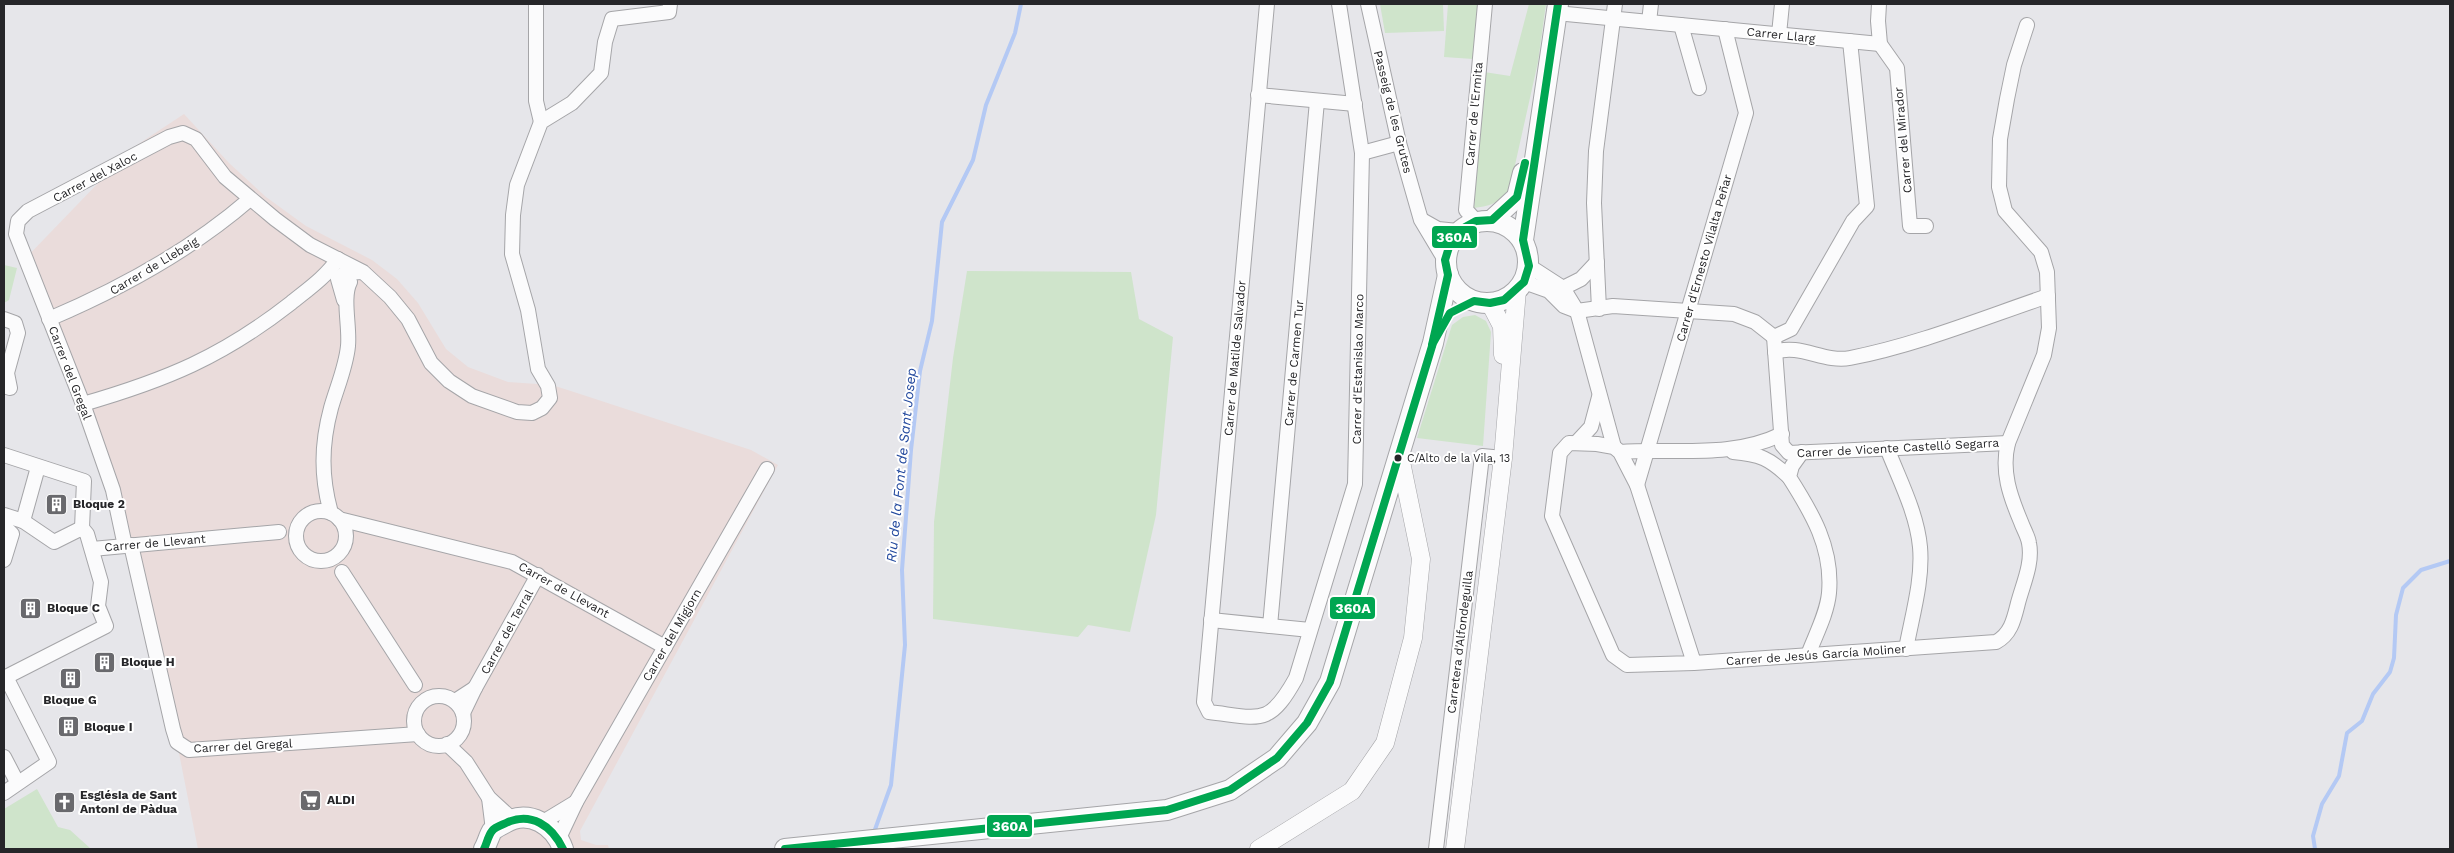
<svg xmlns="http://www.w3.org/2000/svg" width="2454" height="853" font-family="'Work Sans',sans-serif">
	<rect width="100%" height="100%" fill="#e6e6ea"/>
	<path fill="#eadcdb" d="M 184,114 L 229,163 L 266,197 L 306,226 L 372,260 L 397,279 L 418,303 L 446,349 L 468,367 L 508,382 L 552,385 L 577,393 L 751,450 L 778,465 L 580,831 L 581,840 L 596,845 L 608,845 L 609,849 L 198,849 L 175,733 L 134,559 L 63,353 L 20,264 L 131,149 Z"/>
	<g fill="#cfe4cb">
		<path d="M 1380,4 L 1443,4 L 1444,31 L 1385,33 Z"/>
		<path d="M 1448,4 L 1478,4 L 1473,59 L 1444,57 Z"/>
		<path d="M 1529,4 L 1546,4 L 1538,62 L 1511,183 C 1505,201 1492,206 1474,208 L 1484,72 L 1510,76 Z"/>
		<path d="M 4,265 L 17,268 L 9,300 L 4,303 Z"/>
		<path d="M 967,271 L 1131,272 L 1139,319 L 1173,337 L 1156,515 L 1130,632 L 1088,625 L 1078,637 L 933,619 L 934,522 L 953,358 Z"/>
		<path d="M 1475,315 L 1486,321 L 1491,332 L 1483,446 L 1417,438 L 1452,325 L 1463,317 Z"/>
		<path d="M 37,789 L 58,827 L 70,830 L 91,849 L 4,849 L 4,809 Z"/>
	</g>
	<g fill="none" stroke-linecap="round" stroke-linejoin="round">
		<g stroke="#b4c9f4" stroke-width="4">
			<path d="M 873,835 L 891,785 L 905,645 L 902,570 L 911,450 L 920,371 L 932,321 L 942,222 L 973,160 L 986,105 L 1015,33 L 1021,4"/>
			<path d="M 2315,849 L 2313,836 L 2322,804 L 2339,776 L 2347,733 L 2362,721 L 2373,694 L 2390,672 L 2394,658 L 2396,615 L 2403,588 L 2421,570 L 2450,561"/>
		</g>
		<defs>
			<g id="minor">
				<path d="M 536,4 L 536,101 L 541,122"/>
				<path d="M 1267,4 L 1204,702 L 1209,712 C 1260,718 1269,727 1296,678 L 1355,484 L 1362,153 L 1339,4"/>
				<path d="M 1368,4 L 1399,143 L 1421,220 L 1445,260"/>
				<path d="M 1879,4 L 1878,21 L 1880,44 L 1897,68 L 1910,226 L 1926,226"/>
				<path d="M 1556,13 L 1880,44"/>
				<path d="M 1649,22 L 1651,4"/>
				<path d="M 1681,25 L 1699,88"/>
				<path d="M 1779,34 L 1782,4"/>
				<path d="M 1850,41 L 1867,206 L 1853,221 L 1791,329 L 1774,337 L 1782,445 L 1789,453 L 2008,443"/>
				<path d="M 1258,95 L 1355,104"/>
				<path d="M 1362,153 L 1399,143"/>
				<path d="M 1422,220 L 1438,229 L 1458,231"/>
				<path d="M 1476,221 L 1466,210 L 1485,4"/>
				<path d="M 1529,266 L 1563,288 L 1577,311 L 1614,447"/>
				<path d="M 1524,282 L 1549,291 L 1564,306 L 1577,311 L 1613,306 L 1734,314 L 1755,322 L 1774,337"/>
				<path d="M 1563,288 L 1581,279 L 1597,262"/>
				<path d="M 344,300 L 338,279 L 345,273 L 362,272"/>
				<path d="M 1599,309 L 1594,203 L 1596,151 L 1615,4"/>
				<path d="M 4,319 L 15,323 L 18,333 L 7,373 L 10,388 L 4,386"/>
				<path d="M 49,319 C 122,288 190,251 250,199"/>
				<path d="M 1775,352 C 1800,343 1824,363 1850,358 C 1917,345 1983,318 2048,296"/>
				<path d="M 83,404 C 166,380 222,357 291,303 C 307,290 326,277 338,259"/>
				<path d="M 1577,442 L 1591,427 L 1599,397"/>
				<path d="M 1887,448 C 1899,479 1917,513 1920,547 C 1923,580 1912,616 1906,649"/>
				<path d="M 1620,452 C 1674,448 1731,459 1782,434"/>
				<path d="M 1733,452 C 1760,454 1770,459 1789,477"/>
				<path d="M 1802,452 L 1792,466 L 1789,477 C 1812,513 1833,548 1829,593 C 1827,614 1815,636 1808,655"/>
				<path d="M 4,455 L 84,481 L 82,528 L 87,534 L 101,582 L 98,606 L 106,626 L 4,678"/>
				<path d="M 1637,485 L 1746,113 L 1725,29"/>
				<circle cx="321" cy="536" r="25"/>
				<path d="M 331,513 C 321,477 321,445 331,408 C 337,387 346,367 348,346 C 350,327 342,297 350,282"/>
				<path d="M 4,515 L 23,521 L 54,542 L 82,528"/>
				<path d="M 339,519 L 512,562 L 665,647"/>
				<path d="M 23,521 L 38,467"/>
				<path d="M 4,526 L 12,534 L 4,560"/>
				<path d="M 131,545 L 173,729 L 177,742 L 189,750 L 418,734"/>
				<path d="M 125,546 L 113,490 L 83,404 L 16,234 L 18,221 L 28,211 L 169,137 L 183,133 L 196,139 L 225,177 L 275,219 L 310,245 L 363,272 L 390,297 L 408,319 L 431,363 L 449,381 L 472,396 L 517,412 L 532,413 L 542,408 L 550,398 L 548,386 L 538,369 L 528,310 L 512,254 L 513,215 L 517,185 L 541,122 L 572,103 L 601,73 L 605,42 L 612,19 L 669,12 L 670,4"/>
				<path d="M 92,549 L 279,532"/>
				<path d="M 342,572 L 415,685"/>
				<path d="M 1211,620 L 1310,630"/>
				<path d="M 1270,626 L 1317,101"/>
				<path d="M 1694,663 L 1637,485 L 1620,452 L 1614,447 L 1597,444 L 1569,443 L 1560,453 L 1552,516 L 1613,655 L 1627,665 L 1694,663 L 1996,642 C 2011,634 2014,619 2018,603 C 2023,584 2033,563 2029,543 C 2028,536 2023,528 2021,522 C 2010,496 2001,471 2008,443 L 2044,355 L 2049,328 L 2047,272 L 2041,252 L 2005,211 L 1999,187 L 2000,139 L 2007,99 L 2014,65 L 2027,25"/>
				<path d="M 475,688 L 538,575"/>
				<circle cx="439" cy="721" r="25"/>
				<path d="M 455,701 L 475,688 L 463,713"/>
				<path d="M 447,744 L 466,762 L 489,798 L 512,819"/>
				<path d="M 4,757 L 17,782"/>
				<path d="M 4,793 L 49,762 L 6,677"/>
				<path d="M 489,798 L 493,830"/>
				<path d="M 543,822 L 576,802"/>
				<path d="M 559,838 L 576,802 L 767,469"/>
				<path d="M 1436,849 L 1482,456 L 1503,458"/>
			</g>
			<g id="tertiary">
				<path d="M 1490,303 L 1502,326 L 1503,355"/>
				<path d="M 1259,849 L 1352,791 L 1385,743 L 1413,638 L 1421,559 L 1400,457"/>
				<path d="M 1455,849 L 1503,458 L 1517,290"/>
			</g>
			<g id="secondary">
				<path d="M 1492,220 L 1517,197 L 1523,173"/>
				<circle cx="1487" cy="262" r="41"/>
				<path d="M 1523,240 L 1558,4"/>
				<path d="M 484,849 C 487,844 489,836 492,831 C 495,828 501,825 505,823 C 529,808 555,826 563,849"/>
				<path d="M 785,849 L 1167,810 L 1230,790 L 1277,758 L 1307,723 L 1330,682 L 1433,343 L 1448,275"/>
			</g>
		</defs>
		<use href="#minor" stroke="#a5a5a8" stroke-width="16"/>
		<use href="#tertiary" stroke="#a5a5a8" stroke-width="19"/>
		<use href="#secondary" stroke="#a5a5a8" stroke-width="22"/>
		<use href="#minor" stroke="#fbfbfc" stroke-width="14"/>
		<use href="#tertiary" stroke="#fbfbfc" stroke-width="18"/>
		<use href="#secondary" stroke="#fbfbfc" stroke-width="20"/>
		<defs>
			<g id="bus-1">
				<path d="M 1432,345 L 1448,275 L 1445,260 L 1450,244 L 1458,231 L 1476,221 L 1492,220 L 1517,197 L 1525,163"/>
				<path d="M 484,849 C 487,843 488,836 492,831 C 495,827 502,825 506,823 C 531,811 552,826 563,849"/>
				<path d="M 785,849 L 1167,810 L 1230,790 L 1277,758 L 1307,723 L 1330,682 L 1433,343 L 1450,313 L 1474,301 L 1490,303 L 1504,300 L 1524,282 L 1529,266 L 1523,240 L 1558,4"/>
			</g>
		</defs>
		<use href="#bus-1" stroke="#fff" stroke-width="11"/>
		<use href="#bus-1" stroke="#00a651" stroke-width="8"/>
	</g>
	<defs>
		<symbol id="building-square" viewBox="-11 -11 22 22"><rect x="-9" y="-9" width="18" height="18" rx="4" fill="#69696d" stroke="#fff"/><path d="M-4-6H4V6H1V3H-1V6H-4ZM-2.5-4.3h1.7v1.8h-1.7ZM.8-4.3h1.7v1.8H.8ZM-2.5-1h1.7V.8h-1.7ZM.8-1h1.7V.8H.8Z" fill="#fff"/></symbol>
		<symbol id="supermarket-square" viewBox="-11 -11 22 22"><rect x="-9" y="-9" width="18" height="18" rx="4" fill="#69696d" stroke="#fff"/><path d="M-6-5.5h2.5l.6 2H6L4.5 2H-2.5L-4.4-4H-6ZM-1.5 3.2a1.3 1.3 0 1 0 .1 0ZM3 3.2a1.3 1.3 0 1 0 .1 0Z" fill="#fff"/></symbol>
		<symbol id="church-square" viewBox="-11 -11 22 22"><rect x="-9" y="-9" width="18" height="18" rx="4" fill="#69696d" stroke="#fff"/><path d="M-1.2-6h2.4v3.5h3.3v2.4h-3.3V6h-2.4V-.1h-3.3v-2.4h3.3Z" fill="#fff"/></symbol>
	</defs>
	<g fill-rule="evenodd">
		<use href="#building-square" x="44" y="492" width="25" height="25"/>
		<use href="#building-square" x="18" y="596" width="25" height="25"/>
		<use href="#building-square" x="92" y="650" width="25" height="25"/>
		<use href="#building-square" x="58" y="666" width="25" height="25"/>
		<use href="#building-square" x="56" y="714" width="25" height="25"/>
		<use href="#supermarket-square" x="298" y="788" width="25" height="25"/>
		<use href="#church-square" x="52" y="790" width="25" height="25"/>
	</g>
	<circle fill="#262629" stroke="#fff" stroke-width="2" cx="1398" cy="458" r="4.5"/>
	<g text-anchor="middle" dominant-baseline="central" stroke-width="4" stroke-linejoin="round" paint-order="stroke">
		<g font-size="11" fill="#262629" stroke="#fff" text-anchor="start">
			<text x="1407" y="458">C/Alto de la Vila, 13</text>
		</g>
		<g font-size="12" fill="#262629" stroke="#fff">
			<text transform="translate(1781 35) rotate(6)">Carrer Llarg</text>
			<text transform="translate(1393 112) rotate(76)">Passeig de les Grutes</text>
			<text transform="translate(1474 114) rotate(-85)">Carrer de l'Ermita</text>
			<text transform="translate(1903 140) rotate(-95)">Carrer del Mirador</text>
			<text transform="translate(95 177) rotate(-28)">Carrer del Xaloc</text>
			<text transform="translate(1704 258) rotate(-74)">Carrer d'Ernesto Vilalta Peñar</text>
			<text transform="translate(154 266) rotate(-31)">Carrer de Llebeig</text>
			<text transform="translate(1235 358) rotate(-85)">Carrer de Matilde Salvador</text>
			<text transform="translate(1294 363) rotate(-85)">Carrer de Carmen Tur</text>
			<text transform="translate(1358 369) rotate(-89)">Carrer d'Estanislao Marco</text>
			<text transform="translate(70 373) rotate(69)">Carrer del Gregal</text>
			<text transform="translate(1898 448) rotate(-3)">Carrer de Vicente Castelló Segarra</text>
			<text transform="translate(155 543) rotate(-5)">Carrer de Llevant</text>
			<text transform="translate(564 590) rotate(29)">Carrer de Llevant</text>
			<text transform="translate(507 632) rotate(-61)">Carrer del Terral</text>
			<text transform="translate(672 635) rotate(-60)">Carrer del Migjorn</text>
			<text transform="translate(1460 642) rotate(-83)">Carretera d'Alfondeguilla</text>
			<text transform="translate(1816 655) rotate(-4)">Carrer de Jesús García Moliner</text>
			<text transform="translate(243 746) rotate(-3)">Carrer del Gregal</text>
		</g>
		<g font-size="12" font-weight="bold" fill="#262629" stroke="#fff" text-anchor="start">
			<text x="73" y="504">Bloque 2</text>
			<text x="47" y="608">Bloque C</text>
			<text x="121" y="662">Bloque H</text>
			<text x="70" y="700" text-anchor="middle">Bloque G</text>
			<text x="84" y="727">Bloque I</text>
			<text x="80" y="795">Església de Sant<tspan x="80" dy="14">Antoni de Pàdua</tspan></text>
			<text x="327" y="800">ALDI</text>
		</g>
		<g font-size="14" font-style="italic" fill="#23499e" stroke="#fff">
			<text transform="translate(901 465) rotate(-84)">Riu de la Font de Sant Josep</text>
		</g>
	</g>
	<g stroke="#fff" stroke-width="2">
		<rect x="1431" y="225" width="47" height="24" rx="5" fill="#00a651"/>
		<rect x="1329" y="596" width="47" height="24" rx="5" fill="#00a651"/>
		<rect x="986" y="814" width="47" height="24" rx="5" fill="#00a651"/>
	</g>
	<g font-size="14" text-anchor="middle" font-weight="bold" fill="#fff">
		<text x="1454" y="242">360A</text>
		<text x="1353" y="613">360A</text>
		<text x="1010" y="831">360A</text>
	</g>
	<rect width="2454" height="853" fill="none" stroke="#262629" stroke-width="10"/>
</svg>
